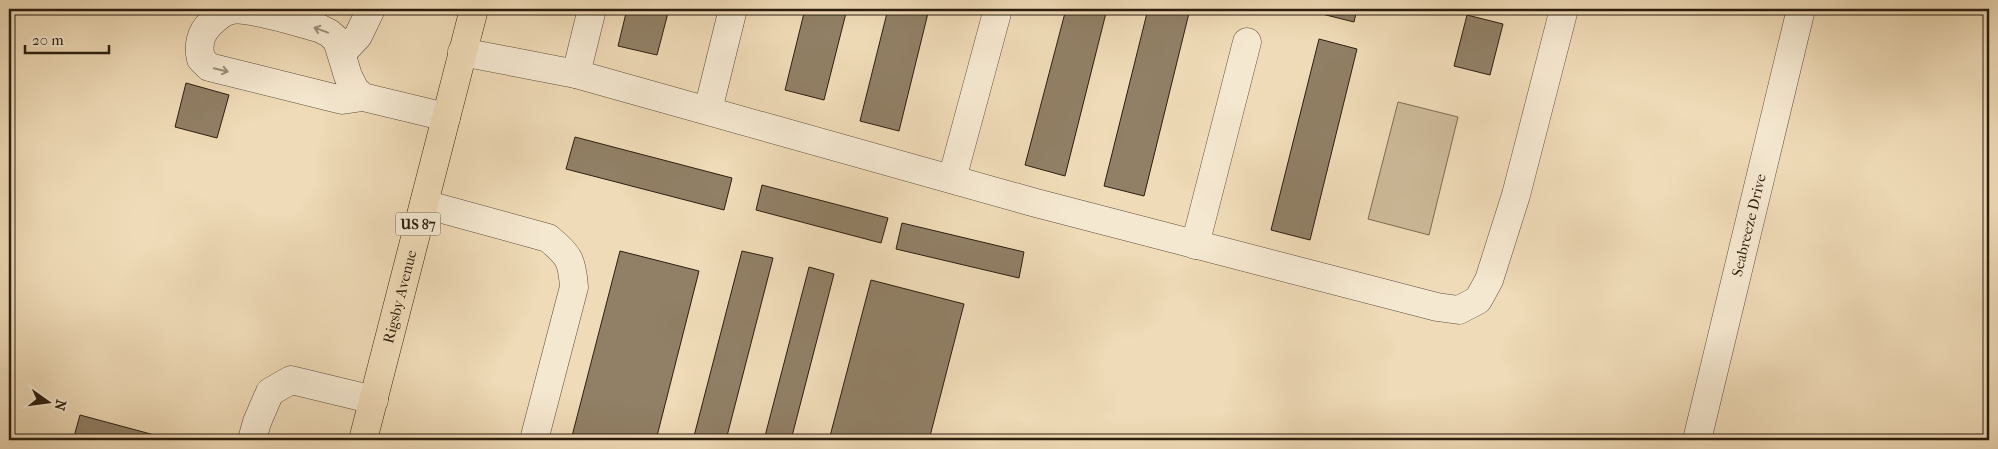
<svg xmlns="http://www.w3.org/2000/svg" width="1998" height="449" font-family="'IM FELL French Canon',serif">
	<rect width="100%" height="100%" fill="#efdbb7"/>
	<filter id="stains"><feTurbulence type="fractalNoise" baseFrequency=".004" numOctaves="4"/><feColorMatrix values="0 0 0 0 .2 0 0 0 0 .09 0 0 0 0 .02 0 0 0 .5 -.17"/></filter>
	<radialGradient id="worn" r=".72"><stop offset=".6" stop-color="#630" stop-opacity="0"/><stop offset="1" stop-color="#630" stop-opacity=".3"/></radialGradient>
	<path fill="#cebb9a" stroke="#7d6c54" d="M 1398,102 L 1458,117 L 1429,235 L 1368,219 Z"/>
	<g fill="#918066" stroke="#2c1e0e">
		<path d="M 627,9 L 669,9 L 657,55 L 618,46 Z"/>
		<path d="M 805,9 L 847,9 L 824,100 L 785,90 Z"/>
		<path d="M 888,9 L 929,9 L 899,131 L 860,121 Z"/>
		<path d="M 1066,9 L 1107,9 L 1065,176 L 1025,165 Z"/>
		<path d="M 1148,9 L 1190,9 L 1144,196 L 1104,186 Z"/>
		<path d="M 1302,9 L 1357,9 L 1354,22 Z"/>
		<path d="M 1467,15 L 1503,24 L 1490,75 L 1454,66 Z"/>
		<path d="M 1319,39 L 1357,49 L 1310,240 L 1271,230 Z"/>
		<path d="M 186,83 L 229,95 L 217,138 L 175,127 Z"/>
		<path d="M 575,137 L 732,178 L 724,210 L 566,169 Z"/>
		<path d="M 762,185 L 888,218 L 881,243 L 756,210 Z"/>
		<path d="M 902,223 L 1024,252 L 1019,278 L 896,249 Z"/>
		<path d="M 620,251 L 699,271 L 656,440 L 571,440 Z"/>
		<path d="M 742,251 L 773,258 L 726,440 L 693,440 Z"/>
		<path d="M 809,267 L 834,274 L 791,440 L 764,440 Z"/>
		<path d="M 871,280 L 964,304 L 929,440 L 829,440 Z"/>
		<path d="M 80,415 L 173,440 L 73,440 Z"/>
	</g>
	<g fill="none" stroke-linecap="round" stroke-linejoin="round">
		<defs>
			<g id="minor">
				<path d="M 592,9 L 576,74 L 1036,203 L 1437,307 L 1459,310 L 1478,300 L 1489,280 L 1516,195 L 1564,9"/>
				<path d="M 462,52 L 576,74"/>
				<path d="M 342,53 L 358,36 L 371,9"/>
				<path d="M 363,97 L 355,90 L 348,76 L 337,40 L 329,33 L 319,28 C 299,23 250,7 232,10 C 223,11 216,18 210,24 C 200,33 198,47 201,59 L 209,67 L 342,100 L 363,97 L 446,117"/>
				<path d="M 708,110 L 733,9"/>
				<path d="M 952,179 L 998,9"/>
				<path d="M 424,204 L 548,238 C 569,255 572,260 574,287 L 534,440"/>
				<path d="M 1195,245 L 1247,42"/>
				<path d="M 252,440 L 257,422 L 270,392 L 291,380 L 374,400"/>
				<path id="s1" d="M 1697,440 L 1801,9"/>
			</g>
			<g id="major">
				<path id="s2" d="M 363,440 L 474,9"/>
			</g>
		</defs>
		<use href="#minor" stroke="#5d4d38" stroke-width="29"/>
		<use href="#major" stroke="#2c1e0e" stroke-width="29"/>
		<use href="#minor" stroke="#f5e8d0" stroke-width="28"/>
		<use href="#major" stroke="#efdbb7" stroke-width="28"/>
	</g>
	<defs><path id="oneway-shaft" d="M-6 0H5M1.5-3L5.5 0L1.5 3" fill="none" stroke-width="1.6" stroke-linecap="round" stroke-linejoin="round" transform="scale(1.25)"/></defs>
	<g stroke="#9b8d79">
		<use href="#oneway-shaft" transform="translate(321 30) rotate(-160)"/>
		<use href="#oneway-shaft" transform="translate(221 70) rotate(14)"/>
	</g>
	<g text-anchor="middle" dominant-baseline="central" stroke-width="4.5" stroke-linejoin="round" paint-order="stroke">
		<rect fill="#f5e8d0" stroke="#685b48" stroke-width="1" x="395.5" y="212.5" width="45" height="23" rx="4"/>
		<g font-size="14" font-weight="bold" fill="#2c1e0e">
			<text x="418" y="224">US 87</text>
		</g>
		<g font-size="15" fill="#2c1e0e" stroke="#f5e8d0">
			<text stroke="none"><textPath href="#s1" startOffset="221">Seabreeze Drive</textPath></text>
			<text stroke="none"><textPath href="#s2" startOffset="148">Rigsby Avenue</textPath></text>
		</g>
	</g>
	<rect width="1998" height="449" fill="none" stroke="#efdbb7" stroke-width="30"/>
	<rect x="10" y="10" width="1978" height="429" fill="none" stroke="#2c1e0e" stroke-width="2.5"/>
	<rect x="15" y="15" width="1968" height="419" fill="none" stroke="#2c1e0e"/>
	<g transform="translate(48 402) rotate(104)" stroke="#f5e8d0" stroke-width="4" paint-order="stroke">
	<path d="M0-4L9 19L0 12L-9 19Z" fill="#2c1e0e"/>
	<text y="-8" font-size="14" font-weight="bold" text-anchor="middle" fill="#2c1e0e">N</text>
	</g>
	<path d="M25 45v8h84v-8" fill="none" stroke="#2c1e0e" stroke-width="2.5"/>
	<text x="32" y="45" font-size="15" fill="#2c1e0e" stroke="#f5e8d0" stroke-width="4" paint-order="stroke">20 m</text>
	<rect width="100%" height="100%" filter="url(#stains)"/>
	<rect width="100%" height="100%" fill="url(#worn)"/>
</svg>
